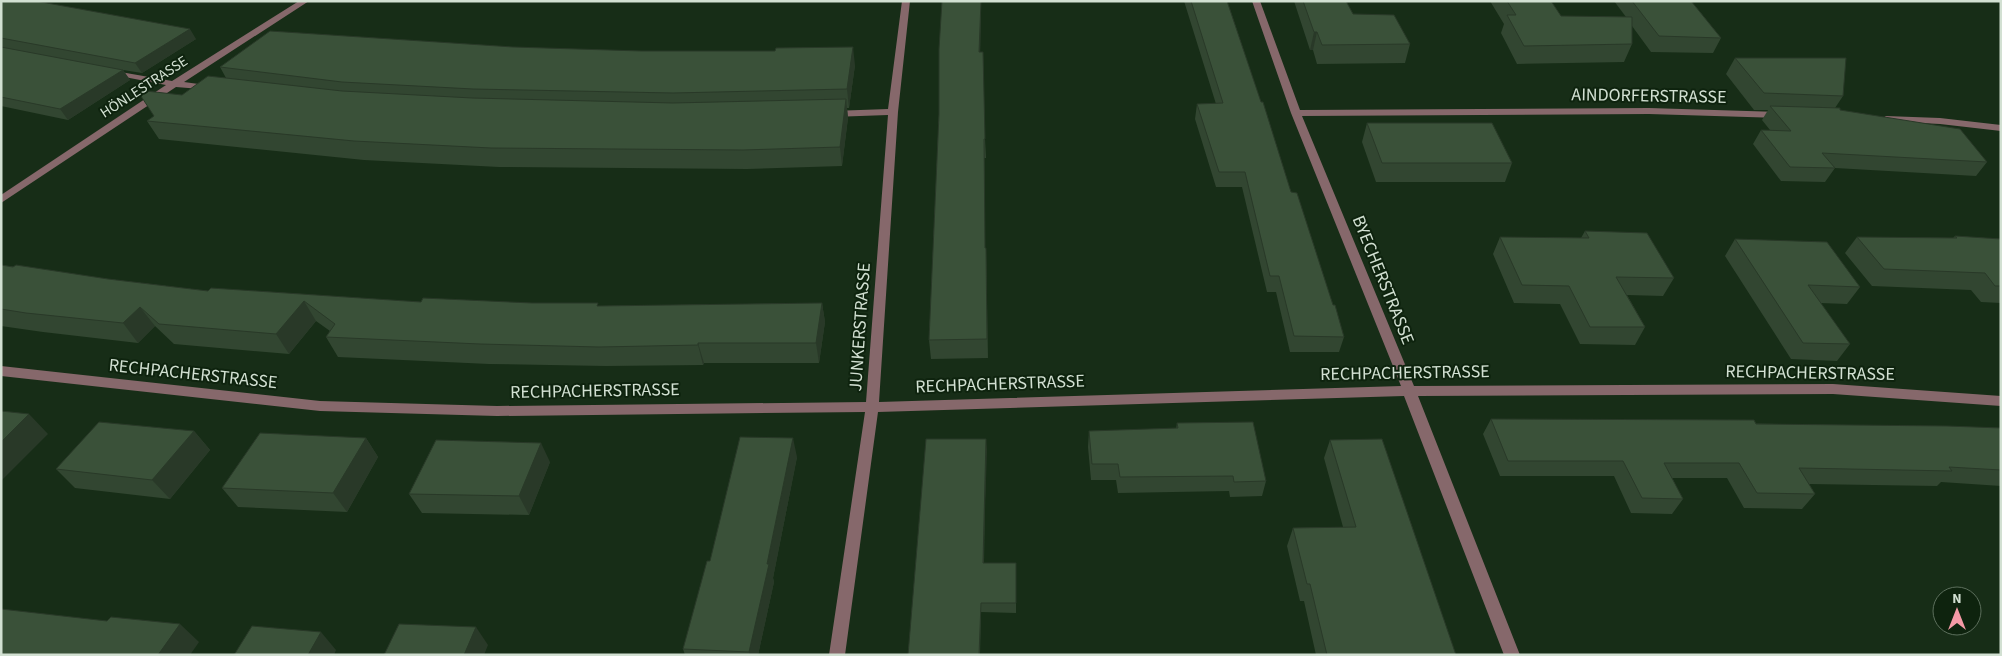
<svg xmlns="http://www.w3.org/2000/svg" width="2002" height="656" font-family="'Source Sans 3',sans-serif">
	<rect width="100%" height="100%" fill="#172d17"/>
	<g fill="none" stroke-linecap="round" stroke-linejoin="round">
		<g fill="#86686b" fill-rule="evenodd">
			<path d="M 299,1 L 309,1 L 184,82 L 213,86 L 213,90 L 176,87 L 1,203 L 1,195 L 166,85 L 109,74 L 109,70 L 172,81 Z"/>
			<path d="M 902,1 L 910,1 L 898,112 L 879,402 L 1401,386 L 1291,113 L 1252,1 L 1260,1 L 1300,110 L 1649,108 L 1781,112 L 1786,115 L 1781,118 L 1649,114 L 1302,116 L 1414,386 L 1833,384 L 2001,396 L 2001,406 L 1833,394 L 1418,396 L 1520,655 L 1504,655 L 1404,396 L 878,412 L 845,655 L 829,655 L 865,412 L 497,416 L 320,411 L 1,376 L 1,366 L 320,401 L 497,406 L 866,402 L 888,115 L 832,117 L 827,114 L 832,111 L 888,109 Z"/>
			<path d="M 1886,116 L 1940,118 L 2001,125 L 2001,131 L 1940,124 L 1882,121 L 1881,119 Z"/>
		</g>
	</g>
	<g fill="#324631">
		<path d="M 942,1 L 981,1 L 980,52 L 985,139 L 986,158 L 984,158 L 985,248 L 986,248 L 988,358 L 931,359 L 929,340 L 939,114 Z"/>
		<path d="M 1184,1 L 1227,1 L 1291,192 L 1333,305 L 1344,337 L 1339,352 L 1290,352 L 1276,292 L 1267,292 L 1242,187 L 1216,187 L 1195,119 L 1197,104 L 1216,104 Z"/>
		<path d="M 1294,1 L 1346,1 L 1353,14 L 1410,44 L 1405,63 L 1317,64 L 1313,50 L 1310,50 Z"/>
		<path d="M 1490,1 L 1551,1 L 1561,16 L 1626,17 L 1614,1 L 1691,1 L 1721,38 L 1713,53 L 1651,52 L 1632,26 L 1632,44 L 1624,62 L 1517,64 L 1501,33 L 1504,24 Z"/>
		<path d="M 1,3 L 196,39 L 142,73 L 123,70 L 130,80 L 68,120 L 1,106 Z"/>
		<path d="M 513,47 L 855,65 L 849,108 L 847,108 L 848,118 L 842,166 L 747,169 L 499,167 L 364,160 L 159,139 L 147,121 L 226,78 L 220,67 Z"/>
		<path d="M 1735,58 L 1843,96 L 1835,108 L 1987,162 L 1976,176 L 1835,168 L 1825,182 L 1781,181 L 1753,144 L 1761,130 L 1770,130 L 1762,120 L 1768,110 L 1754,110 L 1726,74 Z"/>
		<path d="M 1367,123 L 1512,163 L 1505,182 L 1376,182 L 1362,142 Z"/>
		<path d="M 1585,231 L 1674,278 L 1663,296 L 1627,295 L 1645,327 L 1635,345 L 1580,344 L 1560,304 L 1514,303 L 1493,254 L 1500,237 L 1581,238 Z"/>
		<path d="M 1955,236 L 2001,239 L 2001,303 L 1981,302 L 1971,290 L 1872,286 L 1845,253 L 1857,237 L 1953,238 Z"/>
		<path d="M 1735,239 L 1860,287 L 1847,304 L 1820,303 L 1850,344 L 1837,361 L 1791,359 L 1725,256 Z"/>
		<path d="M 1,265 L 108,279 L 208,291 L 421,302 L 599,306 L 822,303 L 825,322 L 819,363 L 704,363 L 703,365 L 606,366 L 489,364 L 338,357 L 326,337 L 330,331 L 316,321 L 289,354 L 174,344 L 155,326 L 138,343 L 43,332 L 1,326 Z"/>
		<path d="M 1491,419 L 2001,428 L 2001,486 L 1941,482 L 1937,486 L 1809,484 L 1815,494 L 1802,509 L 1744,508 L 1727,478 L 1672,478 L 1683,499 L 1672,514 L 1631,513 L 1614,476 L 1500,476 L 1483,434 Z"/>
		<path d="M 1177,423 L 1266,481 L 1262,496 L 1230,497 L 1229,491 L 1118,493 L 1116,480 L 1091,480 L 1088,447 L 1089,431 L 1176,429 Z"/>
		<path d="M 194,431 L 210,450 L 170,499 L 75,488 L 56,469 Z"/>
		<path d="M 366,438 L 378,457 L 347,512 L 238,507 L 222,488 Z"/>
		<path d="M 986,439 L 984,563 L 1016,603 L 1016,613 L 981,612 L 980,655 L 908,655 Z"/>
		<path d="M 1330,440 L 1456,655 L 1316,655 L 1304,601 L 1300,601 L 1287,546 L 1293,528 L 1343,527 L 1324,458 Z"/>
		<path d="M 797,457 L 773,578 L 774,582 L 758,655 L 685,655 L 683,649 L 710,561 Z"/>
		<path d="M 550,462 L 529,515 L 422,513 L 409,494 Z"/>
	</g>
	<g fill="#293928">
		<path d="M 981,1 L 980,71 L 979,52 Z"/>
		<path d="M 190,29 L 196,39 L 142,73 L 135,63 Z"/>
		<path d="M 1314,32 L 1317,32 L 1313,50 L 1310,50 Z"/>
		<path d="M 853,47 L 855,65 L 849,108 L 847,89 Z"/>
		<path d="M 123,70 L 130,80 L 68,120 L 60,109 Z"/>
		<path d="M 846,99 L 848,118 L 842,166 L 840,147 Z"/>
		<path d="M 304,301 L 316,321 L 289,354 L 276,334 Z"/>
		<path d="M 822,303 L 825,322 L 819,363 L 816,343 Z"/>
		<path d="M 140,307 L 155,326 L 138,343 L 123,323 Z"/>
		<path d="M 698,343 L 704,363 L 703,365 L 698,345 Z"/>
		<path d="M 29,414 L 48,434 L 1,481 L 1,442 Z"/>
		<path d="M 194,431 L 210,450 L 170,499 L 152,480 Z"/>
		<path d="M 366,438 L 378,457 L 347,512 L 333,493 Z"/>
		<path d="M 793,438 L 797,457 L 773,578 L 774,582 L 758,655 L 750,655 L 749,652 Z"/>
		<path d="M 986,439 L 987,450 L 983,573 L 983,563 Z"/>
		<path d="M 541,443 L 550,462 L 529,515 L 519,496 Z"/>
		<path d="M 180,624 L 199,642 L 190,655 L 158,655 Z"/>
		<path d="M 476,627 L 488,645 L 484,655 L 464,655 Z"/>
		<path d="M 321,632 L 336,650 L 334,655 L 308,655 Z"/>
	</g>
	<g fill="#3a5139" stroke="#293928">
		<path d="M 4,1 L 36,1 L 190,29 L 135,63 L 1,38 L 1,3 Z"/>
		<path d="M 942,1 L 981,1 L 979,52 L 983,52 L 985,139 L 984,139 L 985,248 L 986,248 L 987,339 L 929,340 L 939,114 L 939,49 Z"/>
		<path d="M 1191,1 L 1227,1 L 1261,102 L 1263,102 L 1291,192 L 1297,193 L 1333,305 L 1335,305 L 1344,337 L 1294,336 L 1279,276 L 1270,276 L 1245,172 L 1219,172 L 1197,104 L 1223,103 Z"/>
		<path d="M 1303,1 L 1346,1 L 1353,14 L 1394,15 L 1410,44 L 1322,45 L 1317,32 L 1314,32 Z"/>
		<path d="M 1507,1 L 1551,1 L 1561,16 L 1632,17 L 1632,44 L 1524,46 L 1507,15 L 1516,15 Z"/>
		<path d="M 1632,1 L 1691,1 L 1721,38 L 1659,36 Z"/>
		<path d="M 270,31 L 513,47 L 641,51 L 775,51 L 776,48 L 853,47 L 847,89 L 673,93 L 473,89 L 342,82 L 220,67 Z"/>
		<path d="M 1,47 L 123,70 L 60,109 L 1,97 Z"/>
		<path d="M 1735,58 L 1846,58 L 1843,96 L 1764,93 Z"/>
		<path d="M 208,76 L 342,91 L 472,98 L 673,103 L 846,99 L 840,147 L 743,150 L 491,148 L 354,141 L 147,121 L 154,116 L 137,90 L 182,95 Z"/>
		<path d="M 1770,106 L 1840,108 L 1840,110 L 1960,129 L 1987,162 L 1822,153 L 1835,168 L 1790,167 L 1761,130 L 1791,131 Z"/>
		<path d="M 1367,123 L 1492,123 L 1512,163 L 1382,163 Z"/>
		<path d="M 1585,231 L 1647,233 L 1674,278 L 1616,277 L 1645,327 L 1590,327 L 1569,286 L 1522,285 L 1500,237 L 1589,238 Z"/>
		<path d="M 1955,236 L 2001,239 L 2001,286 L 1995,286 L 1985,273 L 1884,269 L 1857,237 L 1957,238 Z"/>
		<path d="M 1735,239 L 1827,242 L 1860,287 L 1808,285 L 1850,344 L 1803,343 Z"/>
		<path d="M 1,265 L 13,267 L 16,265 L 108,279 L 208,291 L 211,288 L 421,302 L 423,298 L 532,303 L 598,303 L 597,306 L 822,303 L 816,343 L 698,343 L 698,345 L 599,347 L 480,344 L 326,337 L 335,324 L 304,301 L 276,334 L 159,324 L 140,307 L 123,323 L 26,313 L 1,309 Z"/>
		<path d="M 1,411 L 29,414 L 1,442 Z"/>
		<path d="M 1491,419 L 1754,420 L 1756,424 L 1947,426 L 2001,428 L 2001,470 L 1949,467 L 1952,471 L 1799,468 L 1815,494 L 1757,493 L 1739,463 L 1664,463 L 1683,499 L 1642,498 L 1623,461 L 1508,461 Z"/>
		<path d="M 99,422 L 194,431 L 152,480 L 56,469 Z"/>
		<path d="M 1253,422 L 1266,481 L 1234,482 L 1233,476 L 1120,477 L 1118,464 L 1092,464 L 1089,431 L 1178,428 L 1177,423 Z"/>
		<path d="M 260,433 L 366,438 L 333,493 L 222,488 Z"/>
		<path d="M 740,437 L 793,438 L 767,564 L 769,564 L 749,652 L 683,649 L 707,561 L 710,561 Z"/>
		<path d="M 926,439 L 986,439 L 983,563 L 1016,563 L 1016,603 L 981,603 L 979,655 L 908,655 Z"/>
		<path d="M 1382,439 L 1456,655 L 1327,655 L 1310,584 L 1307,584 L 1293,528 L 1356,527 L 1330,440 Z"/>
		<path d="M 436,440 L 541,443 L 519,496 L 409,494 Z"/>
		<path d="M 1,609 L 107,621 L 111,617 L 180,624 L 158,655 L 1,655 Z"/>
		<path d="M 399,624 L 476,627 L 464,655 L 384,655 Z"/>
		<path d="M 252,626 L 321,632 L 308,655 L 234,655 Z"/>
	</g>
	<g text-anchor="middle" dominant-baseline="central" stroke-width="4" stroke-linejoin="round" paint-order="stroke">
		<g font-size="15" fill="#d2e0d2" stroke="#0e230e">
			<text transform="translate(144 87) rotate(-33)">HÖNLESTRASSE</text>
		</g>
		<g font-size="18" fill="#d2e0d2" stroke="#0e230e">
			<text transform="translate(1649 96) rotate(1)">AINDORFERSTRASSE</text>
			<text transform="translate(1383 280) rotate(68)">BYECHERSTRASSE</text>
			<text transform="translate(860 327) rotate(-86)">JUNKERSTRASSE</text>
			<text transform="translate(1405 373) rotate(-1)">RECHPACHERSTRASSE</text>
			<text transform="translate(1810 373) rotate(1)">RECHPACHERSTRASSE</text>
			<text transform="translate(193 374) rotate(6)">RECHPACHERSTRASSE</text>
			<text transform="translate(1000 384) rotate(-2)">RECHPACHERSTRASSE</text>
			<text transform="translate(595 391) rotate(-1)">RECHPACHERSTRASSE</text>
		</g>
	</g>
	<rect width="2002" height="656" fill="none" stroke="#d2e0d2" stroke-width="5"/>
	<g transform="translate(1957 611)"><circle r="24" fill="#0e230e" stroke="#5c6f5c"/>
	<path d="M0-4L9 19L0 12L-9 19Z" fill="#f49aa6"/>
	<text y="-8" font-size="14" font-weight="bold" text-anchor="middle" fill="#d2e0d2">N</text>
	</g>
</svg>
